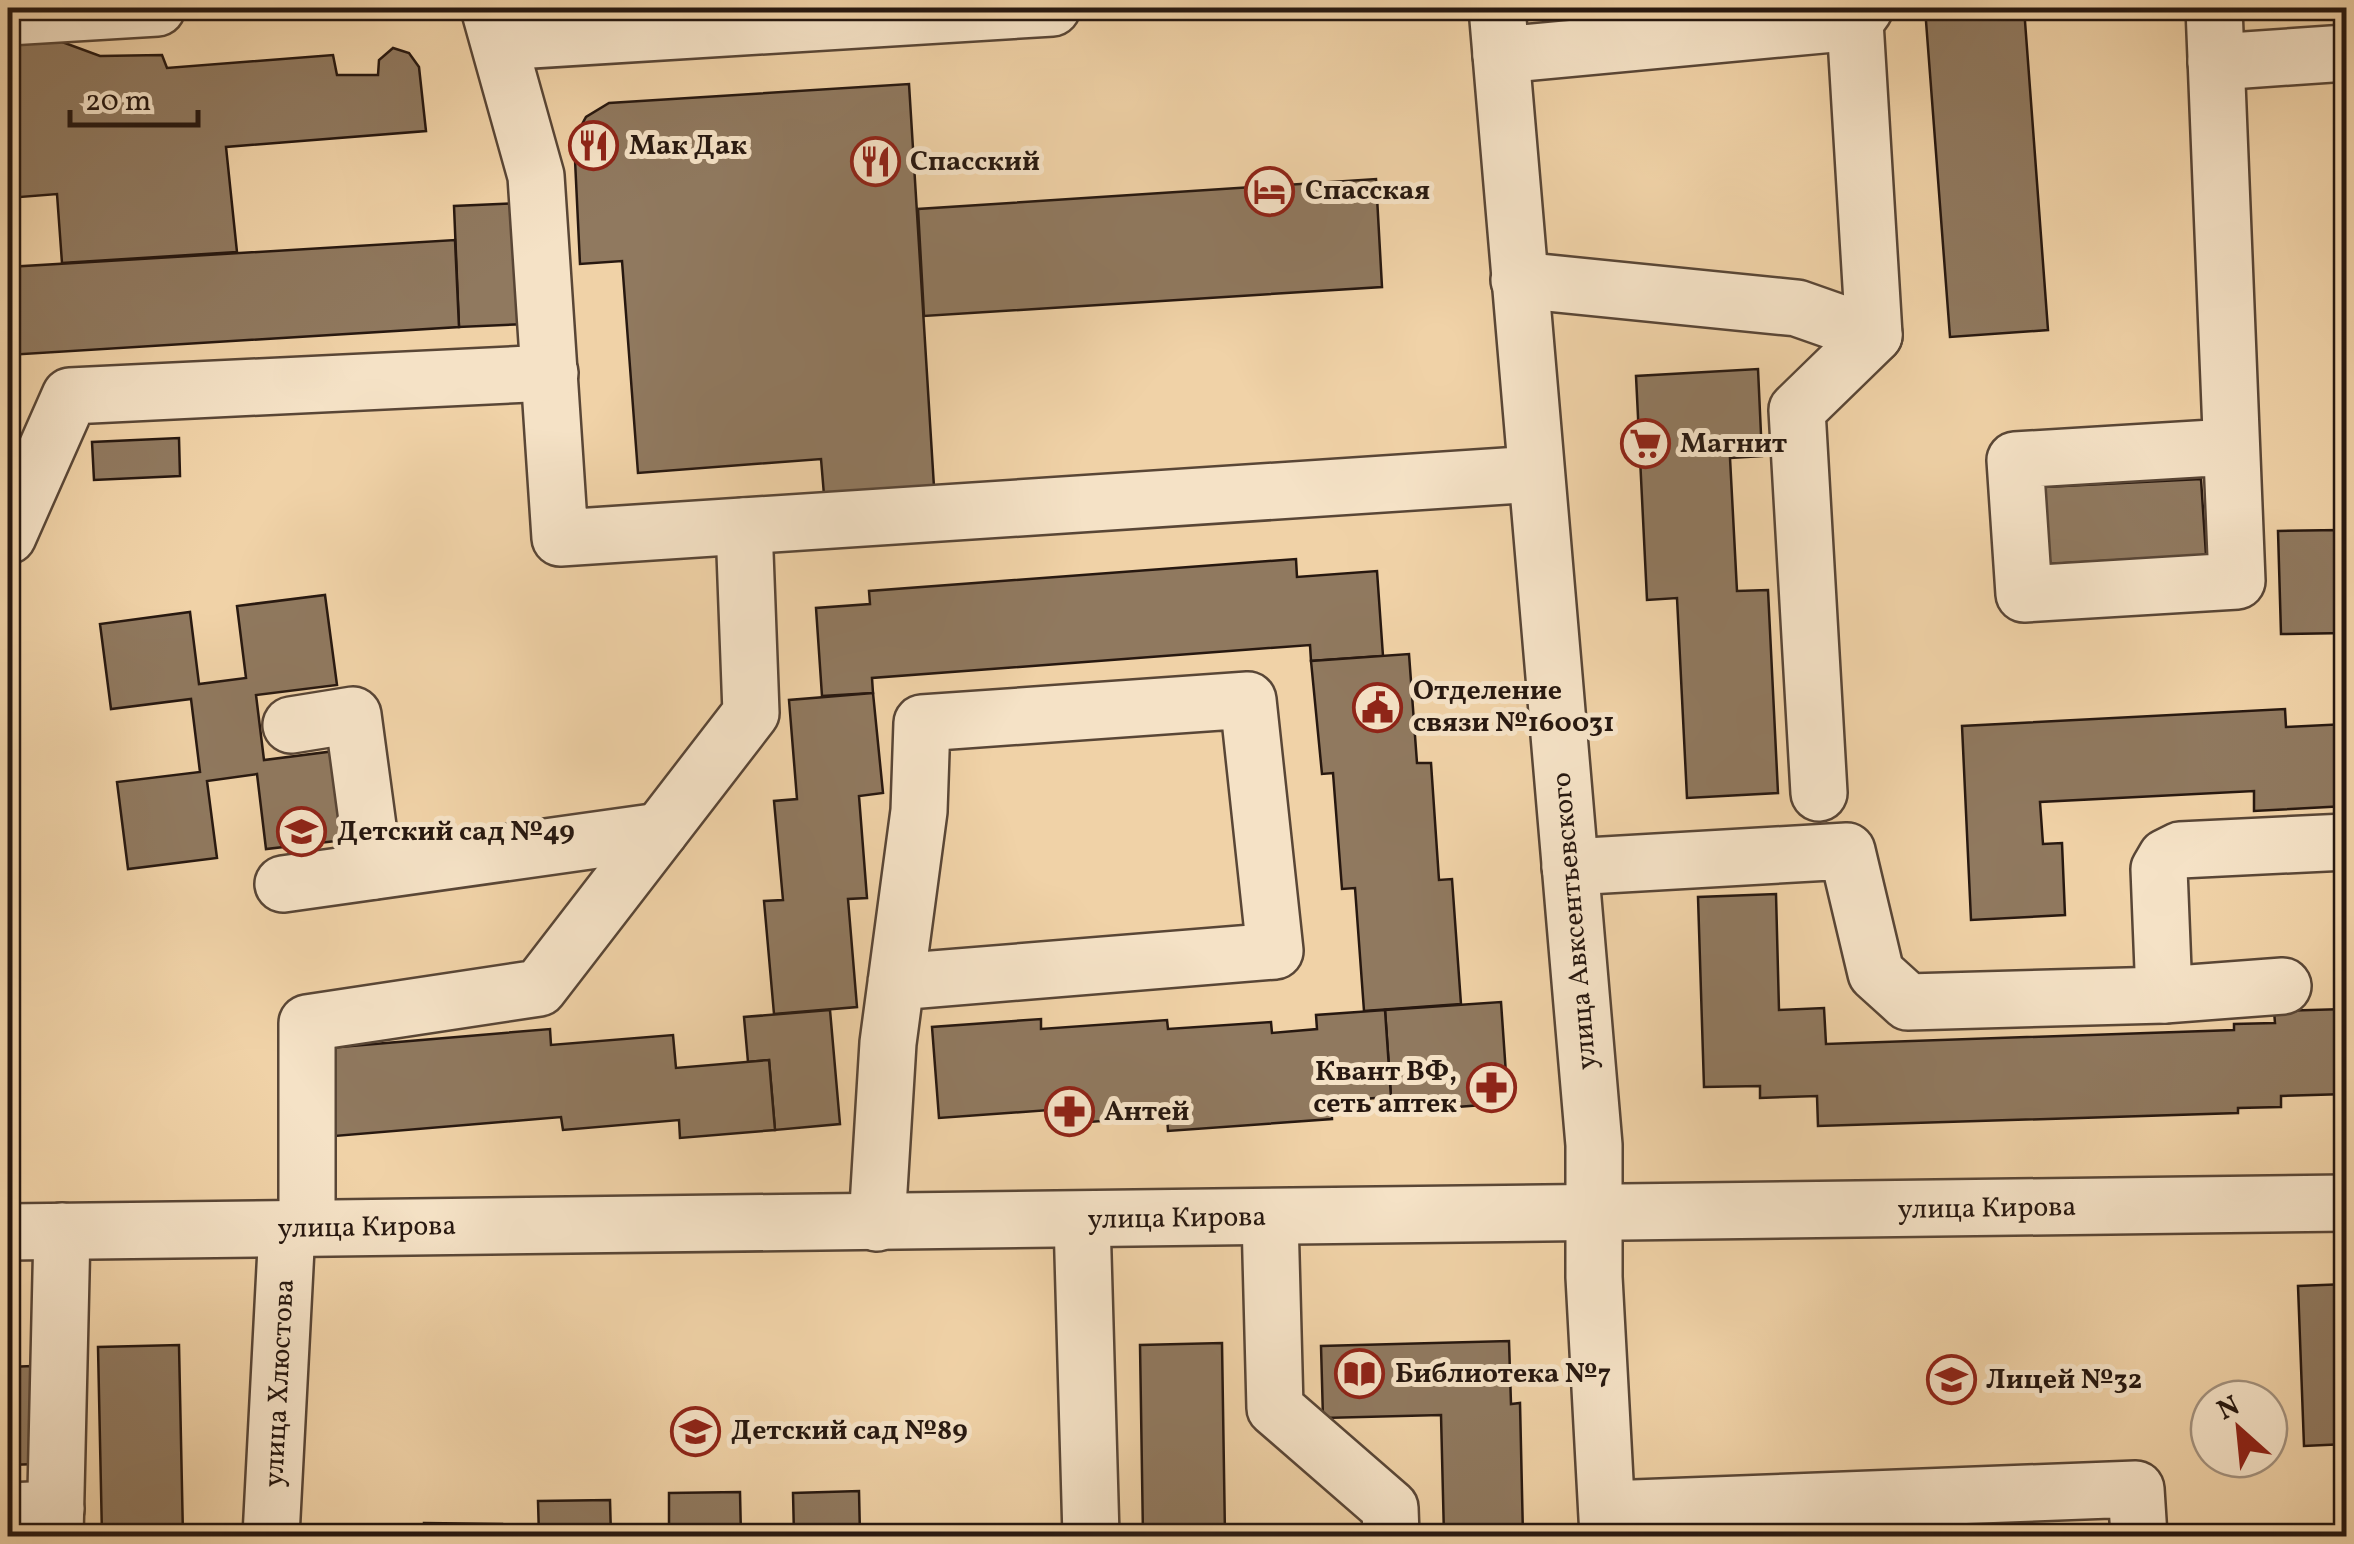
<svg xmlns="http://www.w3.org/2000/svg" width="2354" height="1544" font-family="Vollkorn,serif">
	<rect width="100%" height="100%" fill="#f0d2a7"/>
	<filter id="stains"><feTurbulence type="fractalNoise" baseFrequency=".002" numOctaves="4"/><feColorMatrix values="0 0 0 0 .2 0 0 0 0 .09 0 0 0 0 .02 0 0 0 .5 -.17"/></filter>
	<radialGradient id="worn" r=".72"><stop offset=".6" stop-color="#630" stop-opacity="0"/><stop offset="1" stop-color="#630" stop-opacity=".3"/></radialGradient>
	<g fill="#90795f" stroke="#271810" stroke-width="2.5">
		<path d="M 1925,8 L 2024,8 L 2048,330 L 1950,337 Z"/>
		<path d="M 16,25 L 100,56 L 162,55 L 167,68 L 333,55 L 337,75 L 378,75 L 379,60 L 393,48 L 409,53 L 419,67 L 426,131 L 226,147 L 237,252 L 62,263 L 57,194 L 8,198 L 8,44 Z"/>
		<path d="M 909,84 L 934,487 L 824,495 L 821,459 L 638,473 L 622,261 L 580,264 L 574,139 L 586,117 L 609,103 Z"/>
		<path d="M 1376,179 L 1382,287 L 924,316 L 918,209 Z"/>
		<path d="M 521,203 L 527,324 L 459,327 L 454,206 Z"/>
		<path d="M 455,240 L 459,327 L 8,355 L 8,267 Z"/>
		<path d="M 1758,369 L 1762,456 L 1730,458 L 1737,591 L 1768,590 L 1778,793 L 1687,798 L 1677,598 L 1647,600 L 1636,376 Z"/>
		<path d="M 179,438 L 180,476 L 94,480 L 92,442 Z"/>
		<path d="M 2201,479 L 2206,555 L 2049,564 L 2044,487 Z"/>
		<path d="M 2340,530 L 2346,633 L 2281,634 L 2278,531 Z"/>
		<path d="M 1296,559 L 1297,577 L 1377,571 L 1383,656 L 1311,661 L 1310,645 L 872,678 L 873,693 L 822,696 L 816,608 L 870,604 L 869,591 Z"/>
		<path d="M 325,595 L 337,685 L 256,695 L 264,760 L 343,750 L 354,839 L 266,849 L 257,774 L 207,781 L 217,858 L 128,869 L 117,782 L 200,772 L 191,699 L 111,709 L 100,624 L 190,612 L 199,684 L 246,678 L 237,606 Z"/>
		<path d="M 1409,654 L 1417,763 L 1431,763 L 1439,880 L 1452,879 L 1461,1004 L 1364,1011 L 1355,888 L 1342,889 L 1333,773 L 1322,774 L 1311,661 Z"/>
		<path d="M 873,693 L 883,793 L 859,796 L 867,898 L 848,899 L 857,1007 L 774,1014 L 764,901 L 783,900 L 774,801 L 797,799 L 789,700 Z"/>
		<path d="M 2285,709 L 2286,727 L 2346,724 L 2346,806 L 2254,811 L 2254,791 L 2040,802 L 2043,844 L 2062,843 L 2065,915 L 1971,920 L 1962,726 Z"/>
		<path d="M 1776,894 L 1779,1010 L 1824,1008 L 1826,1044 L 2234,1030 L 2234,1024 L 2275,1023 L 2274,1011 L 2344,1009 L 2346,1094 L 2281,1096 L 2281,1107 L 2238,1108 L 2238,1113 L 1818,1126 L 1817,1096 L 1760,1098 L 1760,1086 L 1704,1087 L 1698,897 Z"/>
		<path d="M 1501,1002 L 1508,1103 L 1392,1112 L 1385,1010 Z"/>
		<path d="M 830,1010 L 840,1124 L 775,1130 L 769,1060 L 748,1062 L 744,1017 Z"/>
		<path d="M 1385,1010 L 1391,1097 L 1331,1101 L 1332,1119 L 1168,1131 L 1167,1116 L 1050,1125 L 1049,1110 L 939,1118 L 932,1027 L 1041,1019 L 1041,1029 L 1167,1020 L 1168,1029 L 1271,1022 L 1272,1033 L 1317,1029 L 1316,1015 Z"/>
		<path d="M 550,1029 L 551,1045 L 673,1035 L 676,1068 L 769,1060 L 775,1130 L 680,1138 L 679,1120 L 563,1130 L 561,1117 L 323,1137 L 316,1049 Z"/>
		<path d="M 2346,1284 L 2346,1444 L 2304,1446 L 2298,1286 Z"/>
		<path d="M 1509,1341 L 1511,1404 L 1520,1403 L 1523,1536 L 1444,1536 L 1441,1415 L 1323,1418 L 1321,1346 Z"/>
		<path d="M 1222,1343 L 1225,1536 L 1143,1536 L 1140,1345 Z"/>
		<path d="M 179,1345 L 183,1536 L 102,1536 L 98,1347 Z"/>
		<path d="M 32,1366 L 36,1464 L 8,1465 L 8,1367 Z"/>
		<path d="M 859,1491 L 860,1536 L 794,1536 L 793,1493 Z"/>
		<path d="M 740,1492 L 741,1536 L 669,1536 L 669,1493 Z"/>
		<path d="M 610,1500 L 611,1536 L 539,1536 L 538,1501 Z"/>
		<path d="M 424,1523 L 502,1524 L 502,1536 L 424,1536 Z"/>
		<path d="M 2318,1530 L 2319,1536 L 2231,1536 L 2231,1534 Z"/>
	</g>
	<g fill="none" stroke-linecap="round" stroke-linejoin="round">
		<defs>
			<g id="minor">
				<path d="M 489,8 L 536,176 L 560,538 L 1536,474"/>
				<path d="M 1497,8 L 1594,1145 L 1594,1277 L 1608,1536"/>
				<path d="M 2214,8 L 2237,581 L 2024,594 L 2015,460 L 2229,447"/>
				<path d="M 8,17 L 157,8"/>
				<path d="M 501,42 L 1052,8"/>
				<path d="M 1501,55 L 1855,22"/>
				<path d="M 2216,62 L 2346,53"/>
				<path d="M 1519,280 L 1797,308 L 1874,335"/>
				<path d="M 8,536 L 70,396 L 550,373"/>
				<path d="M 291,725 L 353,715 L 374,871"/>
				<path d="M 1819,793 L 1797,410 L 1874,335 L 1855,22 L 1865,8"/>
				<path d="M 1570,867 L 1847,851 L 1876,973 L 1908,1002 L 2164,995 L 2283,986"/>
				<path d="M 283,884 L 660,831"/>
				<path d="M 2164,995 L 2159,869 L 2166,857 L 2180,850 L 2346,842"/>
				<path d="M 1270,1218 L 1275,1408 L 1390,1508 L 1391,1536"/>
				<path d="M 1082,1220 L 1091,1536"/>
				<path d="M 877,1223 L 888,1043 L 919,811 L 922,723 L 1248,700 L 1275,951 L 896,982"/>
				<path d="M 307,1228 L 307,1023 L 539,988 L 751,713 L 744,526"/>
				<path d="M 8,1232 L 2346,1203"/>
				<path d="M 1607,1509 L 2136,1489 L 2139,1536"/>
				<path d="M 8,1511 L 56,1509"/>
				<path d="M 55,1536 L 62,1231"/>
				<path d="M 271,1536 L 287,1229"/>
			</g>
		</defs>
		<use href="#minor" stroke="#594636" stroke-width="60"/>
		<use href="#minor" stroke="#f5e2c6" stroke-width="55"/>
	</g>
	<defs>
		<symbol id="restaurant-ring" viewBox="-11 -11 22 22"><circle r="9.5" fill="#f5e2c6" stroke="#8f2418" stroke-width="1.5"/><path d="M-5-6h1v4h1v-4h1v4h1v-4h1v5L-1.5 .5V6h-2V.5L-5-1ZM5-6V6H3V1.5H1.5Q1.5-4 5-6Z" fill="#8f2418"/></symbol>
		<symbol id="hotel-ring" viewBox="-11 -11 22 22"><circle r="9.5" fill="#f5e2c6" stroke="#8f2418" stroke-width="1.5"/><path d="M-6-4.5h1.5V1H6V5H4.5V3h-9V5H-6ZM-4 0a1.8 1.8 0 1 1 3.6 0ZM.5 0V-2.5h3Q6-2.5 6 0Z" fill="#8f2418"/></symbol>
		<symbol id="supermarket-ring" viewBox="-11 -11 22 22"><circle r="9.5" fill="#f5e2c6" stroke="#8f2418" stroke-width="1.5"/><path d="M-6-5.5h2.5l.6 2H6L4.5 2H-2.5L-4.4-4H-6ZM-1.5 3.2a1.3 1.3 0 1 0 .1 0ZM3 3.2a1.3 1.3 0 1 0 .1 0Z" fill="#8f2418"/></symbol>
		<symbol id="civic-ring" viewBox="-11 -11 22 22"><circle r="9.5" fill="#f5e2c6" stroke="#8f2418" stroke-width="1.5"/><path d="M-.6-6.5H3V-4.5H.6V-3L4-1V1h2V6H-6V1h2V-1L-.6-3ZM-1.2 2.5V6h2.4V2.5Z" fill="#8f2418"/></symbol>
		<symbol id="school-ring" viewBox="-11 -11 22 22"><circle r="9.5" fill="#f5e2c6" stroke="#8f2418" stroke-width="1.5"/><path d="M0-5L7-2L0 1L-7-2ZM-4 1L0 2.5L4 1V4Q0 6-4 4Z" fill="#8f2418"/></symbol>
		<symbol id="pharmacy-ring" viewBox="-11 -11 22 22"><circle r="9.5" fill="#f5e2c6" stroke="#8f2418" stroke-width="1.5"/><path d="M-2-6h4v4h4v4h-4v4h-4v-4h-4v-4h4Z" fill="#8f2418"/></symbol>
		<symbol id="library-ring" viewBox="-11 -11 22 22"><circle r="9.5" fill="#f5e2c6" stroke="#8f2418" stroke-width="1.5"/><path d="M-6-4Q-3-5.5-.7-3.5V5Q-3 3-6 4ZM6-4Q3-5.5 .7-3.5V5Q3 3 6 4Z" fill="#8f2418"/></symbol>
	</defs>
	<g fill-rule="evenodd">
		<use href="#restaurant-ring" x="566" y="118" width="55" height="55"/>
		<use href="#restaurant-ring" x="848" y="134" width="55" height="55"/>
		<use href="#hotel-ring" x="1242" y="164" width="55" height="55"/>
		<use href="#supermarket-ring" x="1618" y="416" width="55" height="55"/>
		<use href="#civic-ring" x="1350" y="680" width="55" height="55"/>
		<use href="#school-ring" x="274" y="804" width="55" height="55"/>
		<use href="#pharmacy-ring" x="1464" y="1060" width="55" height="55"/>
		<use href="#pharmacy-ring" x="1042" y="1084" width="55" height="55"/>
		<use href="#library-ring" x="1332" y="1346" width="55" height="55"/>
		<use href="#school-ring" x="1924" y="1352" width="55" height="55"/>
		<use href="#school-ring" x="668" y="1404" width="55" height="55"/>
	</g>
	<g text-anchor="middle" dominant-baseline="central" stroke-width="10" stroke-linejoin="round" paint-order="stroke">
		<g font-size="28" font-weight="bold" fill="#271810" stroke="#f5e2c6" text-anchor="start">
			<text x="629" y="146">Мак Дак</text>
			<text x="910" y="162">Спасский</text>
			<text x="1305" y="191">Спасская</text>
			<text x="1680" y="444">Магнит</text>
			<text x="1413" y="691">Отделение<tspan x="1413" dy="32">связи №160031</tspan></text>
			<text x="337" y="832">Детский сад №49</text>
			<text x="1457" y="1072" text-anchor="end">Квант ВФ,<tspan x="1457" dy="32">сеть аптек</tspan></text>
			<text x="1104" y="1112">Антей</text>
			<text x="1395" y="1374">Библиотека №7</text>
			<text x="1986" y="1380">Лицей №32</text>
			<text x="731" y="1431">Детский сад №89</text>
		</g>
		<g font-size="28" fill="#271810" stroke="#f5e2c6">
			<text transform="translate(1575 921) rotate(-95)">улица Авксентьевского</text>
			<text transform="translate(1987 1209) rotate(-1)">улица Кирова</text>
			<text transform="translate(1177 1219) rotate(-1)">улица Кирова</text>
			<text transform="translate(367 1228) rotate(-1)">улица Кирова</text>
			<text transform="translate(280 1383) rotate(-87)">улица Хлюстова</text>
		</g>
	</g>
	<rect width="2354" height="1544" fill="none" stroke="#f0d2a7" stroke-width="40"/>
	<rect x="10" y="10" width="2334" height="1524" fill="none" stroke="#271810" stroke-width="5"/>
	<rect x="20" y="20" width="2314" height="1504" fill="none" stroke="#271810" stroke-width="2.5"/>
	<g transform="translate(2239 1429) rotate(333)"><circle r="48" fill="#f5e2c6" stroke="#a3917d" stroke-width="2.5"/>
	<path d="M0-8L18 38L0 25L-18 38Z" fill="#8f2418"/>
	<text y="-15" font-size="28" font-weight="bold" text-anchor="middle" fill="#271810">N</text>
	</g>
	<path d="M70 110v15h128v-15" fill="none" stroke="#271810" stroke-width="5"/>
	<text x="85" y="110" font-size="30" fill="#271810" stroke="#f5e2c6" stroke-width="8" paint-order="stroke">20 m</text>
	<rect width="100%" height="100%" filter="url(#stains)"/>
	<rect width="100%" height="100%" fill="url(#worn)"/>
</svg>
